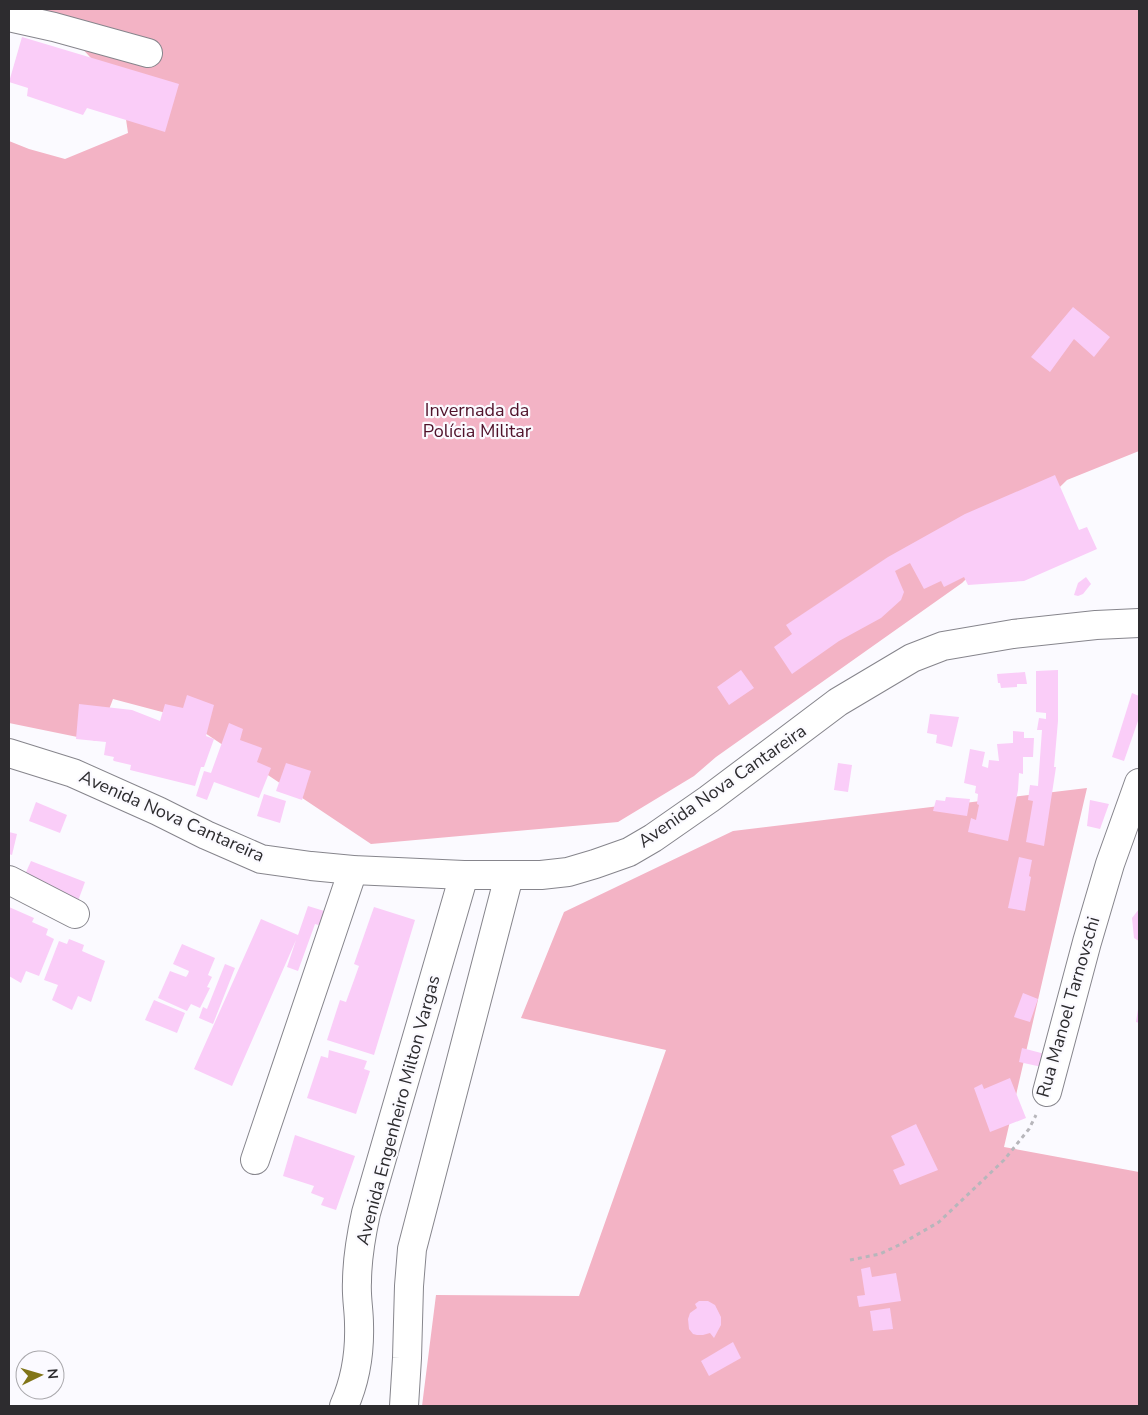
<svg xmlns="http://www.w3.org/2000/svg" width="1148" height="1415" font-family="'Nunito Sans',sans-serif">
	<rect width="100%" height="100%" fill="#fbfaff"/>
	<g fill="#f3b3c5">
		<path d="M 46,9 L 1139,9 L 1139,451 L 1067,480 L 962,583 L 716,757 L 694,776 L 618,822 L 371,844 L 181,717 L 113,699 L 97,741 L 9,723 L 9,141 L 29,149 L 65,159 L 128,133 L 122,92 Z"/>
		<path d="M 1087,788 L 1004,1147 L 1139,1172 L 1139,1406 L 422,1406 L 436,1295 L 579,1296 L 666,1050 L 521,1018 L 564,912 L 733,831 Z"/>
	</g>
	<g fill="#facdf8">
		<path d="M 22,37 L 179,84 L 165,132 L 87,108 L 83,115 L 27,96 L 28,88 L 9,82 Z"/>
		<path d="M 1073,307 L 1110,337 L 1094,357 L 1074,339 L 1050,372 L 1031,357 Z"/>
		<path d="M 1055,475 L 1079,530 L 1087,527 L 1097,549 L 1024,581 L 968,585 L 964,577 L 944,587 L 941,581 L 924,589 L 910,563 L 895,571 L 904,592 L 901,600 L 881,618 L 839,641 L 792,674 L 774,647 L 792,634 L 786,625 L 888,557 L 965,514 Z"/>
		<path d="M 1086,577 L 1091,584 L 1083,594 L 1078,596 L 1074,595 L 1078,583 Z"/>
		<path d="M 741,670 L 754,688 L 729,705 L 717,687 Z"/>
		<path d="M 1058,670 L 1058,721 L 1054,767 L 1056,767 L 1044,846 L 1026,842 L 1033,801 L 1028,800 L 1030,785 L 1038,786 L 1042,730 L 1037,730 L 1039,718 L 1046,719 L 1046,713 L 1036,712 L 1036,671 Z"/>
		<path d="M 1025,672 L 1027,684 L 1017,684 L 1017,687 L 1001,688 L 1000,683 L 998,683 L 997,674 Z"/>
		<path d="M 1132,693 L 1139,696 L 1139,718 L 1124,761 L 1112,757 Z"/>
		<path d="M 187,695 L 214,705 L 206,736 L 214,739 L 204,767 L 201,767 L 195,786 L 130,770 L 131,765 L 114,761 L 113,760 L 114,757 L 104,755 L 106,742 L 76,739 L 79,704 L 132,710 L 160,721 L 165,704 L 183,708 Z"/>
		<path d="M 930,714 L 959,717 L 952,747 L 936,743 L 937,735 L 927,733 Z"/>
		<path d="M 229,723 L 243,729 L 240,740 L 262,748 L 257,762 L 271,768 L 259,798 L 214,782 L 207,800 L 196,796 L 204,771 L 211,773 Z"/>
		<path d="M 1013,731 L 1024,732 L 1024,738 L 1034,738 L 1033,757 L 1023,757 L 1023,774 L 1019,773 L 1018,790 L 1008,841 L 968,832 L 971,818 L 976,820 L 979,805 L 977,804 L 978,794 L 975,793 L 976,786 L 964,783 L 970,749 L 985,752 L 982,766 L 988,768 L 989,760 L 999,761 L 997,744 L 1013,743 Z"/>
		<path d="M 286,763 L 311,771 L 302,800 L 276,791 Z"/>
		<path d="M 838,763 L 852,765 L 848,792 L 834,790 Z"/>
		<path d="M 264,794 L 286,801 L 280,823 L 257,816 Z"/>
		<path d="M 946,797 L 970,799 L 967,816 L 933,811 L 936,800 L 945,801 Z"/>
		<path d="M 1090,800 L 1109,804 L 1100,829 L 1087,826 Z"/>
		<path d="M 36,802 L 67,815 L 60,833 L 29,821 Z"/>
		<path d="M 9,832 L 17,834 L 12,855 L 9,854 Z"/>
		<path d="M 1019,857 L 1032,860 L 1029,876 L 1031,877 L 1025,911 L 1008,908 Z"/>
		<path d="M 31,861 L 85,882 L 78,901 L 23,879 Z"/>
		<path d="M 308,906 L 334,914 L 329,928 L 315,924 L 298,971 L 287,967 L 296,940 L 232,1086 L 194,1069 L 261,919 L 298,935 Z"/>
		<path d="M 9,907 L 34,918 L 32,922 L 48,929 L 46,935 L 54,939 L 39,976 L 26,971 L 21,983 L 9,976 Z"/>
		<path d="M 374,907 L 415,920 L 374,1055 L 327,1040 L 340,1000 L 346,1002 L 354,980 L 359,966 L 354,964 Z"/>
		<path d="M 1139,909 L 1139,941 L 1134,938 L 1132,918 Z"/>
		<path d="M 69,939 L 84,945 L 82,951 L 105,961 L 91,1002 L 78,996 L 72,1010 L 52,1000 L 58,985 L 44,980 L 59,941 L 67,944 Z"/>
		<path d="M 182,944 L 215,958 L 208,975 L 212,977 L 207,987 L 210,988 L 200,1008 L 191,1004 L 187,1011 L 158,998 L 170,971 L 186,977 L 188,974 L 189,971 L 173,964 Z"/>
		<path d="M 225,964 L 235,968 L 213,1024 L 199,1018 L 203,1007 L 207,1009 Z"/>
		<path d="M 1023,993 L 1038,999 L 1030,1022 L 1014,1017 Z"/>
		<path d="M 154,1000 L 185,1013 L 177,1033 L 145,1020 Z"/>
		<path d="M 1138,1009 L 1139,1009 L 1139,1023 L 1136,1022 Z"/>
		<path d="M 1022,1048 L 1045,1054 L 1042,1067 L 1019,1062 Z"/>
		<path d="M 329,1050 L 367,1061 L 364,1069 L 370,1071 L 356,1114 L 307,1098 L 321,1056 L 328,1058 Z"/>
		<path d="M 1010,1078 L 1026,1118 L 990,1132 L 974,1088 L 982,1084 L 984,1089 Z"/>
		<path d="M 916,1124 L 938,1170 L 900,1185 L 893,1170 L 905,1165 L 891,1136 Z"/>
		<path d="M 295,1135 L 355,1156 L 336,1210 L 321,1205 L 324,1198 L 311,1193 L 314,1186 L 283,1176 Z"/>
		<path d="M 870,1267 L 872,1277 L 896,1273 L 901,1301 L 859,1307 L 857,1296 L 865,1295 L 861,1269 Z"/>
		<path d="M 699,1301 L 708,1301 L 715,1305 L 721,1317 L 721,1325 L 714,1338 L 710,1333 L 703,1335 L 697,1335 L 693,1334 L 689,1329 L 688,1319 L 690,1313 L 697,1308 L 695,1304 Z"/>
		<path d="M 890,1308 L 893,1329 L 873,1331 L 870,1311 Z"/>
		<path d="M 733,1342 L 741,1358 L 709,1376 L 701,1361 Z"/>
	</g>
	<g fill="none" stroke-linecap="round" stroke-linejoin="round">
		<defs>
			<g id="minor">
				<path d="M 9,17 L 54,27 L 148,53"/>
				<path d="M 9,880 L 75,914"/>
				<path d="M 1047,1092 L 1087,942 L 1110,864 L 1139,783"/>
				<path d="M 255,1160 L 353,870"/>
				<path d="M 344,1406 C 356,1379 360,1354 359,1324 C 359,1310 356,1296 357,1282 C 357,1258 361,1236 366,1213 L 464,875"/>
				<path d="M 404,1406 L 407,1358 L 409,1286 L 412,1249 L 509,876"/>
			</g>
			<path id="major" d="M 9,753 L 73,773 L 158,811 L 206,835 L 261,859 L 311,866 L 353,870 L 464,875 L 541,875 L 568,872 L 595,864 L 629,852 L 653,838 L 709,799 L 838,702 L 912,658 L 943,646 L 1013,634 L 1096,625 L 1139,623"/>
		</defs>
		<use href="#minor" stroke="#86858c" stroke-width="30"/>
		<use href="#major" stroke="#86858c" stroke-width="30"/>
		<path stroke="#b7b6bb" stroke-width="3" stroke-dasharray="4 4" stroke-linecap="butt" d="M 850,1260 L 880,1254 L 901,1244 L 939,1222 L 1004,1160 L 1029,1129 L 1036,1115"/>
		<use href="#minor" stroke="#fff" stroke-width="28"/>
		<use href="#major" stroke="#fff" stroke-width="28"/>
	</g>
	<g text-anchor="middle" dominant-baseline="central" stroke-width="4.5" stroke-linejoin="round" paint-order="stroke">
		<g font-size="18" fill="#50122a" stroke="#fbfaff">
			<text x="477" y="410">Invernada da<tspan x="477" dy="21">Polícia Militar</tspan></text>
		</g>
		<g font-size="18" fill="#2d2c2f" stroke="#fbfaff">
			<text transform="translate(722 786) rotate(-35)">Avenida Nova Cantareira</text>
			<text transform="translate(172 816) rotate(24)">Avenida Nova Cantareira</text>
			<text transform="translate(1068 1007) rotate(-74)">Rua Manoel Tarnovschi</text>
			<text transform="translate(398 1110) rotate(-75)">Avenida Engenheiro Milton Vargas</text>
		</g>
	</g>
	<rect width="1148" height="1415" fill="none" stroke="#2d2c2f" stroke-width="20"/>
	<g transform="translate(40 1375) rotate(85)"><circle r="24" fill="#fbfaff" stroke="#a9a8ac"/>
	<path d="M0-4L9 19L0 12L-9 19Z" fill="#817518"/>
	<text y="-8" font-size="14" font-weight="bold" text-anchor="middle" fill="#2d2c2f">N</text>
	</g>
</svg>
